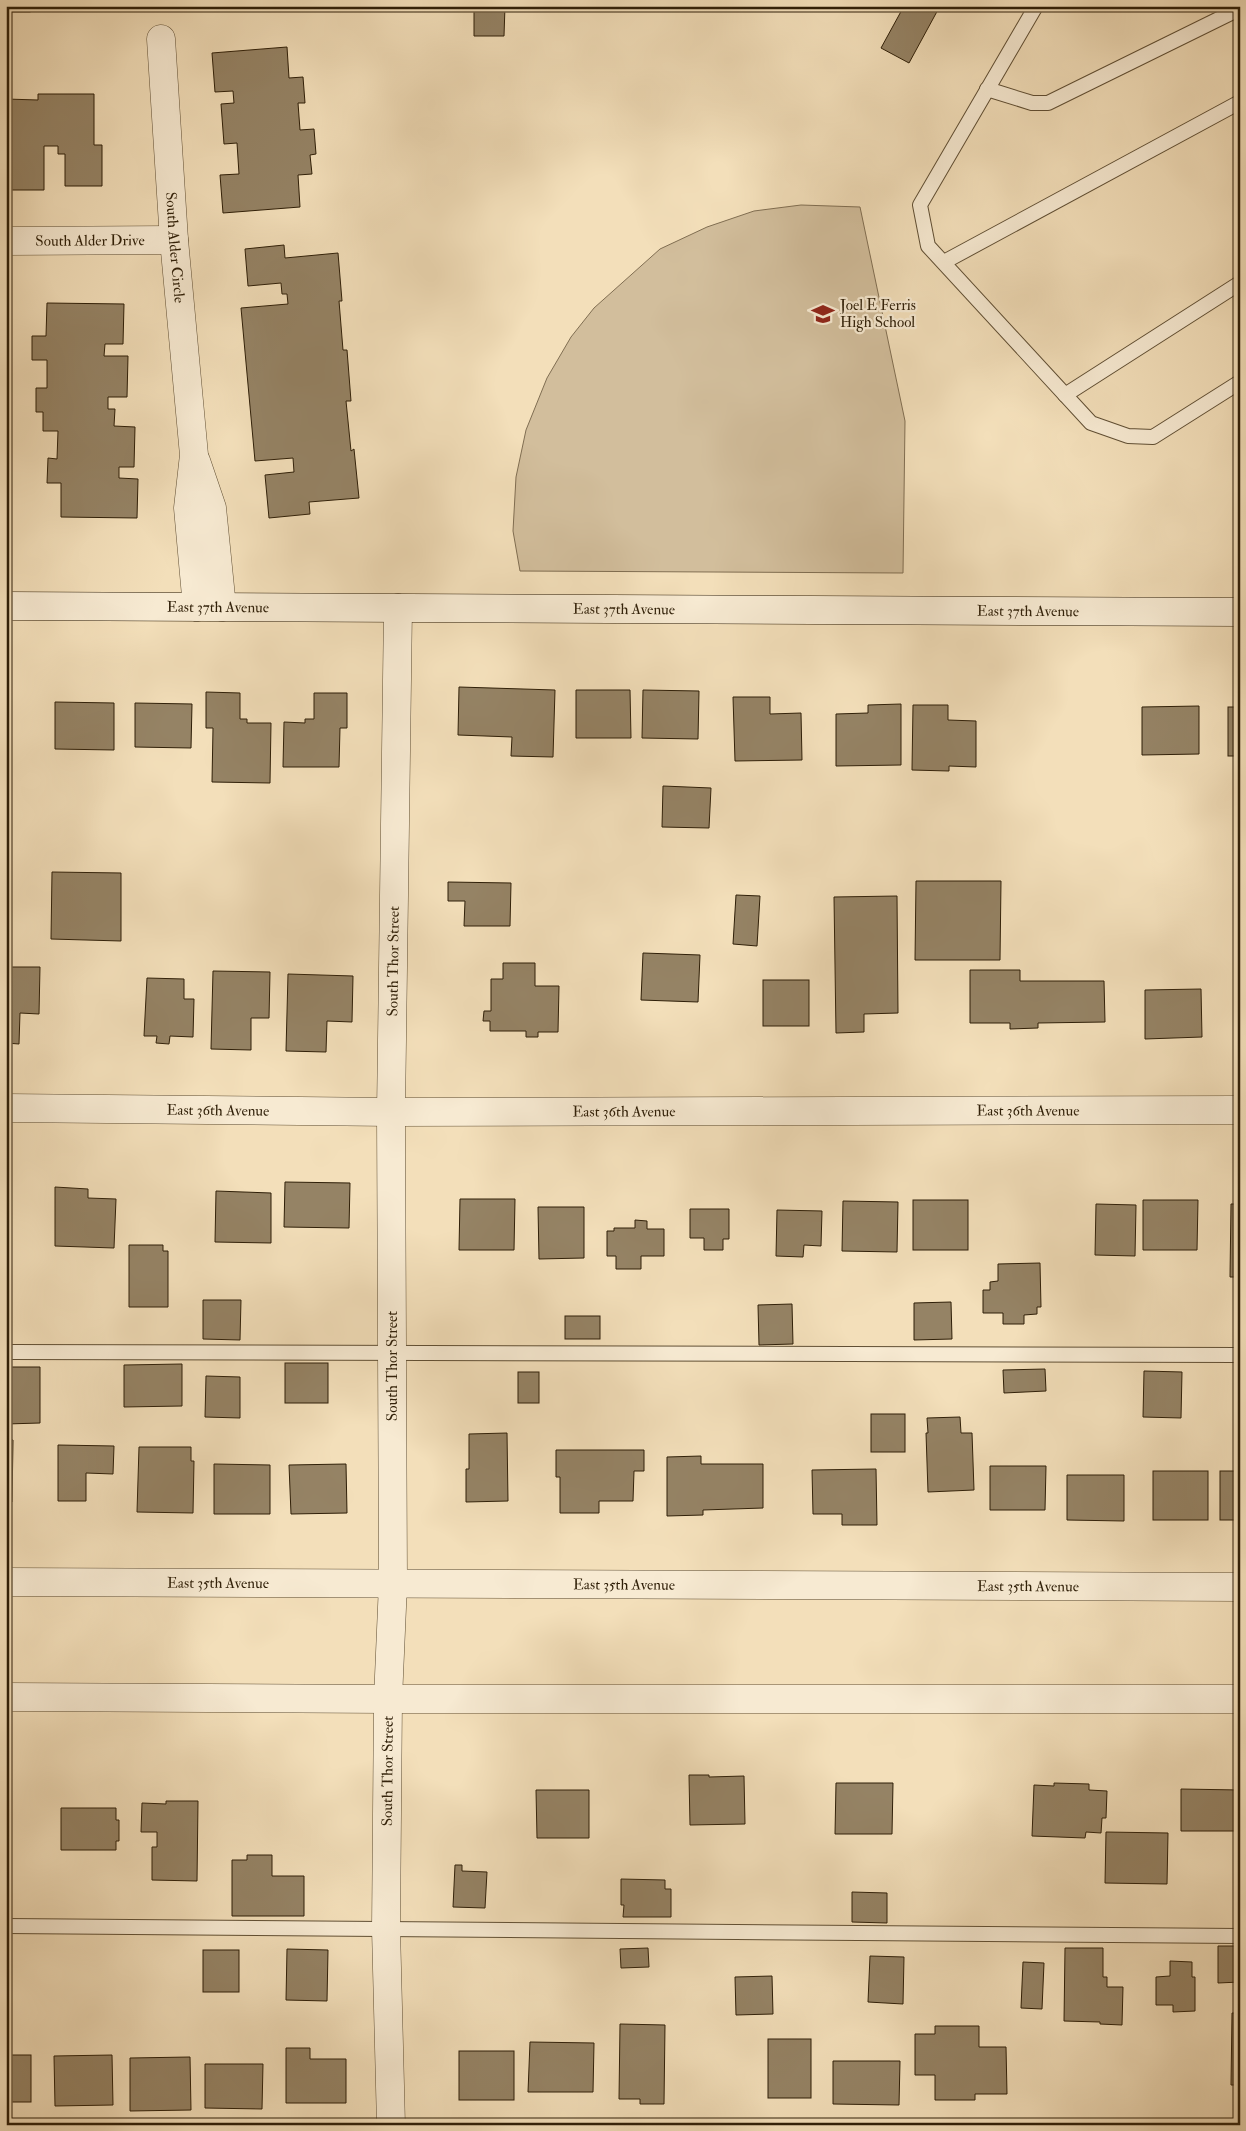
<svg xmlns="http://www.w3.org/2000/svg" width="1246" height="2131" font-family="'IM FELL Double Pica',serif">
	<rect width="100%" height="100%" fill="#f3dfba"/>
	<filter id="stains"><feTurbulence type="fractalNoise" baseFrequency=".004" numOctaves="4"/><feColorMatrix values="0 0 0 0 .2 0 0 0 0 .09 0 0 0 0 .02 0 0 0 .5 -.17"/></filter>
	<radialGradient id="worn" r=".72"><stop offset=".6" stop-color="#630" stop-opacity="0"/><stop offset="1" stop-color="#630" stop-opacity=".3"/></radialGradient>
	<path fill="#d2be9c" stroke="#806e52" d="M 801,205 L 860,207 L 905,421 L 903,573 L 520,571 L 513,531 L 516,477 L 526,430 L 547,378 L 571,337 L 594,308 L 660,249 L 707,227 L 754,211 Z"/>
	<g fill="#958365" stroke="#2f1f08">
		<rect x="6" y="6" width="24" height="6"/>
		<path d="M 474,6 L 505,6 L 504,36 L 474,36 Z"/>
		<path d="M 904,6 L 940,6 L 909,63 L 881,48 Z"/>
		<path d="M 287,47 L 289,78 L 303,77 L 305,103 L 298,103 L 300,130 L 314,129 L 316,154 L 310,155 L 312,174 L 298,175 L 300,207 L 223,213 L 220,175 L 239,174 L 237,143 L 224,144 L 221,104 L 234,103 L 233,91 L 215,92 L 212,53 Z"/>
		<path d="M 38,94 L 94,94 L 94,145 L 102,145 L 102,186 L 65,186 L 65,154 L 58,154 L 58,146 L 44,146 L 44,190 L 8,190 L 6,99 L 38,100 Z"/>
		<path d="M 284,245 L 285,258 L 338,253 L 342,301 L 339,301 L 343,350 L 347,350 L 351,401 L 346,401 L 351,451 L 354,449 L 359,498 L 309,502 L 310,514 L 269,518 L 265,475 L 294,472 L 293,458 L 255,461 L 241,308 L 288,304 L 287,294 L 282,294 L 281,283 L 248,286 L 245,249 Z"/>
		<path d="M 47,303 L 124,304 L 123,344 L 105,344 L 104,356 L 128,356 L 127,397 L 108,397 L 108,409 L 115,409 L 114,426 L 135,427 L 134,467 L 119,467 L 119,478 L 138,479 L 137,518 L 61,517 L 61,483 L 47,483 L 48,458 L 57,459 L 58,431 L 43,431 L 43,412 L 36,412 L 36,388 L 47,388 L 47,360 L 32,360 L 32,336 L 46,336 Z"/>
		<path d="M 459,687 L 555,690 L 553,757 L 511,756 L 512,737 L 458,735 Z"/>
		<path d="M 576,690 L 630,690 L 631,738 L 576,738 Z"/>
		<path d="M 643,690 L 699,691 L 698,739 L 642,738 Z"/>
		<path d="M 206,692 L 240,693 L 240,719 L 247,719 L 247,723 L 271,723 L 270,783 L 212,782 L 213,728 L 206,728 Z"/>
		<path d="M 314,693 L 347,693 L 347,728 L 340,728 L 339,767 L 283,767 L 284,722 L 305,723 L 305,719 L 314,719 Z"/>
		<path d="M 733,697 L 770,697 L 770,714 L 801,713 L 802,760 L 735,761 Z"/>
		<path d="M 55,702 L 114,703 L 114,750 L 55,749 Z"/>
		<path d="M 135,703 L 192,704 L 191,748 L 135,747 Z"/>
		<path d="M 901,704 L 901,765 L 836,766 L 836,714 L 868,713 L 868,705 Z"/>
		<path d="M 913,705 L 948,705 L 948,720 L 976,721 L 976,767 L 949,766 L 949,771 L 912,770 Z"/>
		<path d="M 1199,706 L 1199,754 L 1142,755 L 1142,707 Z"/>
		<rect x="1228" y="707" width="12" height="49"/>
		<path d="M 663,786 L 711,788 L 709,828 L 662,827 Z"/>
		<path d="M 52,872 L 121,873 L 121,941 L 51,939 Z"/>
		<path d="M 916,881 L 1001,881 L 1000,960 L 915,960 Z"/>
		<path d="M 448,882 L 511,883 L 510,926 L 464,926 L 465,901 L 448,901 Z"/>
		<path d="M 736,895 L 760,896 L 757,946 L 733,944 Z"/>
		<path d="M 897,896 L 898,1013 L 864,1014 L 864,1032 L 836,1033 L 834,897 Z"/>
		<path d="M 643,953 L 700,955 L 698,1002 L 641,1000 Z"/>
		<path d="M 503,963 L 535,963 L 535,986 L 559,986 L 558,1032 L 538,1032 L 538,1037 L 526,1037 L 526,1031 L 490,1031 L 490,1021 L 483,1021 L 484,1011 L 491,1011 L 491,979 L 503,979 Z"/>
		<path d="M 6,967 L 40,967 L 39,1014 L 20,1013 L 19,1044 L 6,1043 Z"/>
		<path d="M 970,970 L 1020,970 L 1020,981 L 1104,981 L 1105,1022 L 1038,1023 L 1038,1028 L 1010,1029 L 1010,1023 L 970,1023 Z"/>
		<path d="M 213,971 L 270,972 L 269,1018 L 251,1018 L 251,1050 L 211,1049 Z"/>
		<path d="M 288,974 L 353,976 L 352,1022 L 327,1021 L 326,1052 L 286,1051 Z"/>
		<path d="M 147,978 L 184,979 L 184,999 L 194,999 L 193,1037 L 170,1036 L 169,1044 L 156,1043 L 157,1036 L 144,1036 Z"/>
		<rect x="763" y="980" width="46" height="46"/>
		<path d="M 1201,989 L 1202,1037 L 1145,1039 L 1145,990 Z"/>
		<path d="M 285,1182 L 350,1183 L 349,1228 L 284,1227 Z"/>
		<path d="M 55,1187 L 88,1189 L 88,1198 L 116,1199 L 114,1248 L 55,1246 Z"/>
		<path d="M 216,1191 L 271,1193 L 271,1243 L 215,1242 Z"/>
		<path d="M 460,1199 L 515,1199 L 514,1250 L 459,1250 Z"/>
		<rect x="913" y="1200" width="55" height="50"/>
		<path d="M 1143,1200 L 1198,1200 L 1197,1250 L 1143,1250 Z"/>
		<path d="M 843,1201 L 898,1202 L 897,1252 L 842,1251 Z"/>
		<path d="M 1096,1204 L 1136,1205 L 1135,1256 L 1095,1255 Z"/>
		<path d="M 1231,1204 L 1240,1204 L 1240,1277 L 1230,1277 Z"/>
		<path d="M 538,1207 L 584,1207 L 584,1258 L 539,1259 Z"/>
		<path d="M 690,1209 L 729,1209 L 729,1239 L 723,1239 L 723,1250 L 704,1250 L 704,1238 L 690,1238 Z"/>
		<path d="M 777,1210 L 822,1211 L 821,1246 L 804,1245 L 803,1257 L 776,1256 Z"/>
		<path d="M 635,1220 L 647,1221 L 647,1229 L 664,1229 L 664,1256 L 641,1256 L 641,1269 L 616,1269 L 616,1256 L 607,1256 L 607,1231 L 614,1231 L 614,1228 L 635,1228 Z"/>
		<path d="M 129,1245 L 163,1245 L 163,1251 L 168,1251 L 168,1307 L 129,1307 Z"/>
		<path d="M 1040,1263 L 1041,1307 L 1037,1307 L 1037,1314 L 1024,1315 L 1024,1324 L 1003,1324 L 1003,1313 L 983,1313 L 983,1290 L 990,1290 L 990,1282 L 998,1281 L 998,1264 Z"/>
		<path d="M 203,1300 L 241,1300 L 240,1340 L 203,1339 Z"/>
		<path d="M 951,1302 L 952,1339 L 914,1340 L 914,1303 Z"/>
		<path d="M 792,1304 L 793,1344 L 759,1345 L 758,1305 Z"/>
		<rect x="565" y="1316" width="35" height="23"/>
		<rect x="285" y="1363" width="43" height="40"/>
		<path d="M 182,1364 L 182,1406 L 124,1407 L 124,1365 Z"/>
		<path d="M 6,1367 L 40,1367 L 40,1423 L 6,1424 Z"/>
		<path d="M 1045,1369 L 1046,1391 L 1004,1393 L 1003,1370 Z"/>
		<path d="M 1144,1371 L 1182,1372 L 1181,1418 L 1143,1417 Z"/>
		<rect x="518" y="1372" width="21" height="31"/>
		<path d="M 206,1376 L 240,1377 L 240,1418 L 205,1417 Z"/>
		<rect x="871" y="1414" width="34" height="38"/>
		<path d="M 960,1417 L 961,1433 L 972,1433 L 974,1490 L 928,1492 L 926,1433 L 928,1433 L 927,1418 Z"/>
		<path d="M 507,1433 L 508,1501 L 466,1502 L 466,1469 L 469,1469 L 469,1434 Z"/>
		<path d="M 6,1439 L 13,1440 L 12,1502 L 6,1502 Z"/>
		<path d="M 58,1445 L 114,1446 L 113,1474 L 86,1473 L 86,1501 L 58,1501 Z"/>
		<path d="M 139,1447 L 191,1447 L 191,1461 L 194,1461 L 193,1513 L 137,1512 Z"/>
		<path d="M 556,1450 L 644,1450 L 644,1471 L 634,1471 L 633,1501 L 599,1501 L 599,1513 L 560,1513 L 560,1477 L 556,1477 Z"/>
		<path d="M 701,1456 L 701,1464 L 763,1464 L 763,1508 L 703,1510 L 703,1515 L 667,1516 L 667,1457 Z"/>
		<path d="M 214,1464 L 270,1465 L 270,1514 L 214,1514 Z"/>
		<path d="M 346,1464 L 347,1513 L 291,1514 L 289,1465 Z"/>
		<path d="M 990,1466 L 1046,1466 L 1045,1510 L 990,1510 Z"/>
		<path d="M 876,1469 L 877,1525 L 842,1525 L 842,1514 L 813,1514 L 812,1470 Z"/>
		<rect x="1153" y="1471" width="55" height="49"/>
		<rect x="1220" y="1471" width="20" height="49"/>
		<path d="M 1067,1475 L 1124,1475 L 1124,1521 L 1067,1520 Z"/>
		<path d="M 689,1775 L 709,1775 L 709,1777 L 744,1776 L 745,1824 L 690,1825 Z"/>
		<path d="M 836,1783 L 893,1783 L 892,1834 L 835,1834 Z"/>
		<path d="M 1054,1783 L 1089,1784 L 1089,1790 L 1107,1791 L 1106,1818 L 1102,1818 L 1101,1833 L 1086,1832 L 1085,1838 L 1032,1836 L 1034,1785 L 1054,1786 Z"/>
		<path d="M 1181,1789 L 1240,1790 L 1240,1831 L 1181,1831 Z"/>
		<path d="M 536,1790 L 589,1790 L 589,1838 L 537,1838 Z"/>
		<path d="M 166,1801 L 198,1801 L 197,1881 L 152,1880 L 152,1847 L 157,1847 L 157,1832 L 141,1832 L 142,1803 L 166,1804 Z"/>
		<path d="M 61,1808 L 116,1808 L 116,1820 L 119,1820 L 119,1841 L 116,1841 L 116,1850 L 61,1850 Z"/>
		<path d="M 1106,1832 L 1168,1833 L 1167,1884 L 1105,1883 Z"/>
		<path d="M 247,1855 L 272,1855 L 272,1876 L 304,1876 L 304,1916 L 232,1916 L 232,1860 L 247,1860 Z"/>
		<path d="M 455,1865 L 462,1865 L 462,1871 L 487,1872 L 485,1908 L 453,1907 Z"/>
		<path d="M 621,1879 L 665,1880 L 665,1889 L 671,1889 L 671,1917 L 623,1917 L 624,1905 L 621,1905 Z"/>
		<path d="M 852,1892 L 887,1893 L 887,1923 L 852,1922 Z"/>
		<path d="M 1218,1946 L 1240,1946 L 1240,1982 L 1218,1983 Z"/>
		<path d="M 648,1948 L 649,1967 L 621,1968 L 620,1949 Z"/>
		<path d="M 1065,1948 L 1103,1948 L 1103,1977 L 1107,1977 L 1107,1987 L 1123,1987 L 1122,2025 L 1100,2024 L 1100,2022 L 1064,2021 Z"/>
		<path d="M 287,1949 L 328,1950 L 327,2001 L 286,2000 Z"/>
		<rect x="203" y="1950" width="36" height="42"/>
		<path d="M 870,1956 L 904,1957 L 903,2004 L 868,2002 Z"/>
		<path d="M 1170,1961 L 1192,1962 L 1192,1977 L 1195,1977 L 1195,2011 L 1173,2012 L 1173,2005 L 1156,2005 L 1156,1977 L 1170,1976 Z"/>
		<path d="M 1023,1962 L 1044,1963 L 1042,2009 L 1021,2008 Z"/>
		<path d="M 772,1976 L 773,2014 L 736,2015 L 735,1977 Z"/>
		<path d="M 1232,2013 L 1240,2013 L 1240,2085 L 1231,2085 Z"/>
		<path d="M 620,2024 L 665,2025 L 664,2104 L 640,2104 L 640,2099 L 619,2099 Z"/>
		<path d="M 935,2026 L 979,2026 L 979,2047 L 1006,2047 L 1007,2094 L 975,2094 L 975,2100 L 935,2100 L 935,2075 L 915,2075 L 915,2034 L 935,2034 Z"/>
		<rect x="768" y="2039" width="43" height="59"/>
		<path d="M 530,2042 L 594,2043 L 593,2092 L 528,2092 Z"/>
		<path d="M 286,2048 L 310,2048 L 310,2059 L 346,2059 L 346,2103 L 286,2103 Z"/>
		<rect x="459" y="2051" width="55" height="49"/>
		<rect x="6" y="2055" width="25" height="47"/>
		<path d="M 112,2055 L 113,2105 L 55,2106 L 54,2056 Z"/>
		<path d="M 190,2057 L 191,2110 L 130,2111 L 130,2058 Z"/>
		<path d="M 833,2061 L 900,2061 L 899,2105 L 833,2104 Z"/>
		<path d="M 205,2064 L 263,2064 L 262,2109 L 205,2108 Z"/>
	</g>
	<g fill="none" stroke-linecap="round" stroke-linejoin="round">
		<defs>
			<g id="lane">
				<path d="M 1036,6 L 920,205 L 928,246 L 1091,423 L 1128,436 L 1153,437 L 1240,382"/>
				<path d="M 987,89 L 1032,103 L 1048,103 L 1235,11"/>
				<path d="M 944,262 L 1240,102"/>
				<path d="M 1065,395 L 1240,283"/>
				<path d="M 6,1352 L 1240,1355"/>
				<path d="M 6,1926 L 1240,1936"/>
			</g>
			<g id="street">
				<path id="s1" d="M 161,39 L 174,240 L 194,455 L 188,508 L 197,607"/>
				<path id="s2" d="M 6,241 L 174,240"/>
				<path d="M 196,461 L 212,508 L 222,607"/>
				<path id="s3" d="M 6,1108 L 391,1112 L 1240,1110"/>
				<path id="s4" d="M 6,1582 L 1240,1587"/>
				<path d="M 6,1697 L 388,1699 L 1240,1699"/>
				<path id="s5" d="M 391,2125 L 386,1929 L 388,1699 L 393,1584 L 391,1112 L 398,608"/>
			</g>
			<g id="secondary">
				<path id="s6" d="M 6,606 L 1240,612"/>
			</g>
		</defs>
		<use href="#lane" stroke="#604f34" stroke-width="16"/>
		<use href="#street" stroke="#604f34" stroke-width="29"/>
		<use href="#secondary" stroke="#2f1f08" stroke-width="29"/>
		<use href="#lane" stroke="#f7ead2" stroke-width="14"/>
		<use href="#street" stroke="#f7ead2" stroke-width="28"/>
		<use href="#secondary" stroke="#f7ead2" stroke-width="28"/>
	</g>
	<defs>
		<symbol id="school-bare" viewBox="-9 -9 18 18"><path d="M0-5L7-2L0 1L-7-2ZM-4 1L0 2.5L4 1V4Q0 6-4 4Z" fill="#8f2418" stroke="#f7ead2" stroke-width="2.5" paint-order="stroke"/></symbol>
	</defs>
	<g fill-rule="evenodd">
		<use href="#school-bare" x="807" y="298" width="32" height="32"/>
	</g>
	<g text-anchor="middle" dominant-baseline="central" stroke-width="4.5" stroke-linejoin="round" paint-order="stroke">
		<g font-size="15" fill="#2f1f08" stroke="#f7ead2">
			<text stroke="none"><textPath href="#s2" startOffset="84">South Alder Drive</textPath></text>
			<text stroke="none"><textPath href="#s1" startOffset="209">South Alder Circle</textPath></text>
			<text stroke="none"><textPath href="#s6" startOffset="212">East 37th Avenue</textPath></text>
			<text stroke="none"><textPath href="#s6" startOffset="618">East 37th Avenue</textPath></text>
			<text stroke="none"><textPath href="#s6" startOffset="1022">East 37th Avenue</textPath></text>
			<text stroke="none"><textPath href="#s5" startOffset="1164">South Thor Street</textPath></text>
			<text stroke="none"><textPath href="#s3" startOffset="212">East 36th Avenue</textPath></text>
			<text stroke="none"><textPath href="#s3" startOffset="1022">East 36th Avenue</textPath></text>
			<text stroke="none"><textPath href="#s3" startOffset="618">East 36th Avenue</textPath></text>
			<text transform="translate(392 1366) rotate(-90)">South Thor Street</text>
			<text stroke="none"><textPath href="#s4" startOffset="212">East 35th Avenue</textPath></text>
			<text stroke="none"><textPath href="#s4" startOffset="618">East 35th Avenue</textPath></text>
			<text stroke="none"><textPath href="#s4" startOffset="1022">East 35th Avenue</textPath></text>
			<text stroke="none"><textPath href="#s5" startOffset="354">South Thor Street</textPath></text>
		</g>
		<g font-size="15" fill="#2f1f08" stroke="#f7ead2" text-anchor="start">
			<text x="840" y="305">Joel E Ferris<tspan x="840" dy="17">High School</tspan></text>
		</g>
	</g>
	<rect width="1246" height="2131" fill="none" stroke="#f3dfba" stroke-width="25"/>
	<rect x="8" y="8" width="1231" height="2116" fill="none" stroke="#2f1f08" stroke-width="2.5"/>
	<rect x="12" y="12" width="1221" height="2106" fill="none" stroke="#2f1f08"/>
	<rect width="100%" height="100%" filter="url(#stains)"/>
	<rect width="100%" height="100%" fill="url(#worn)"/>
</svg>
